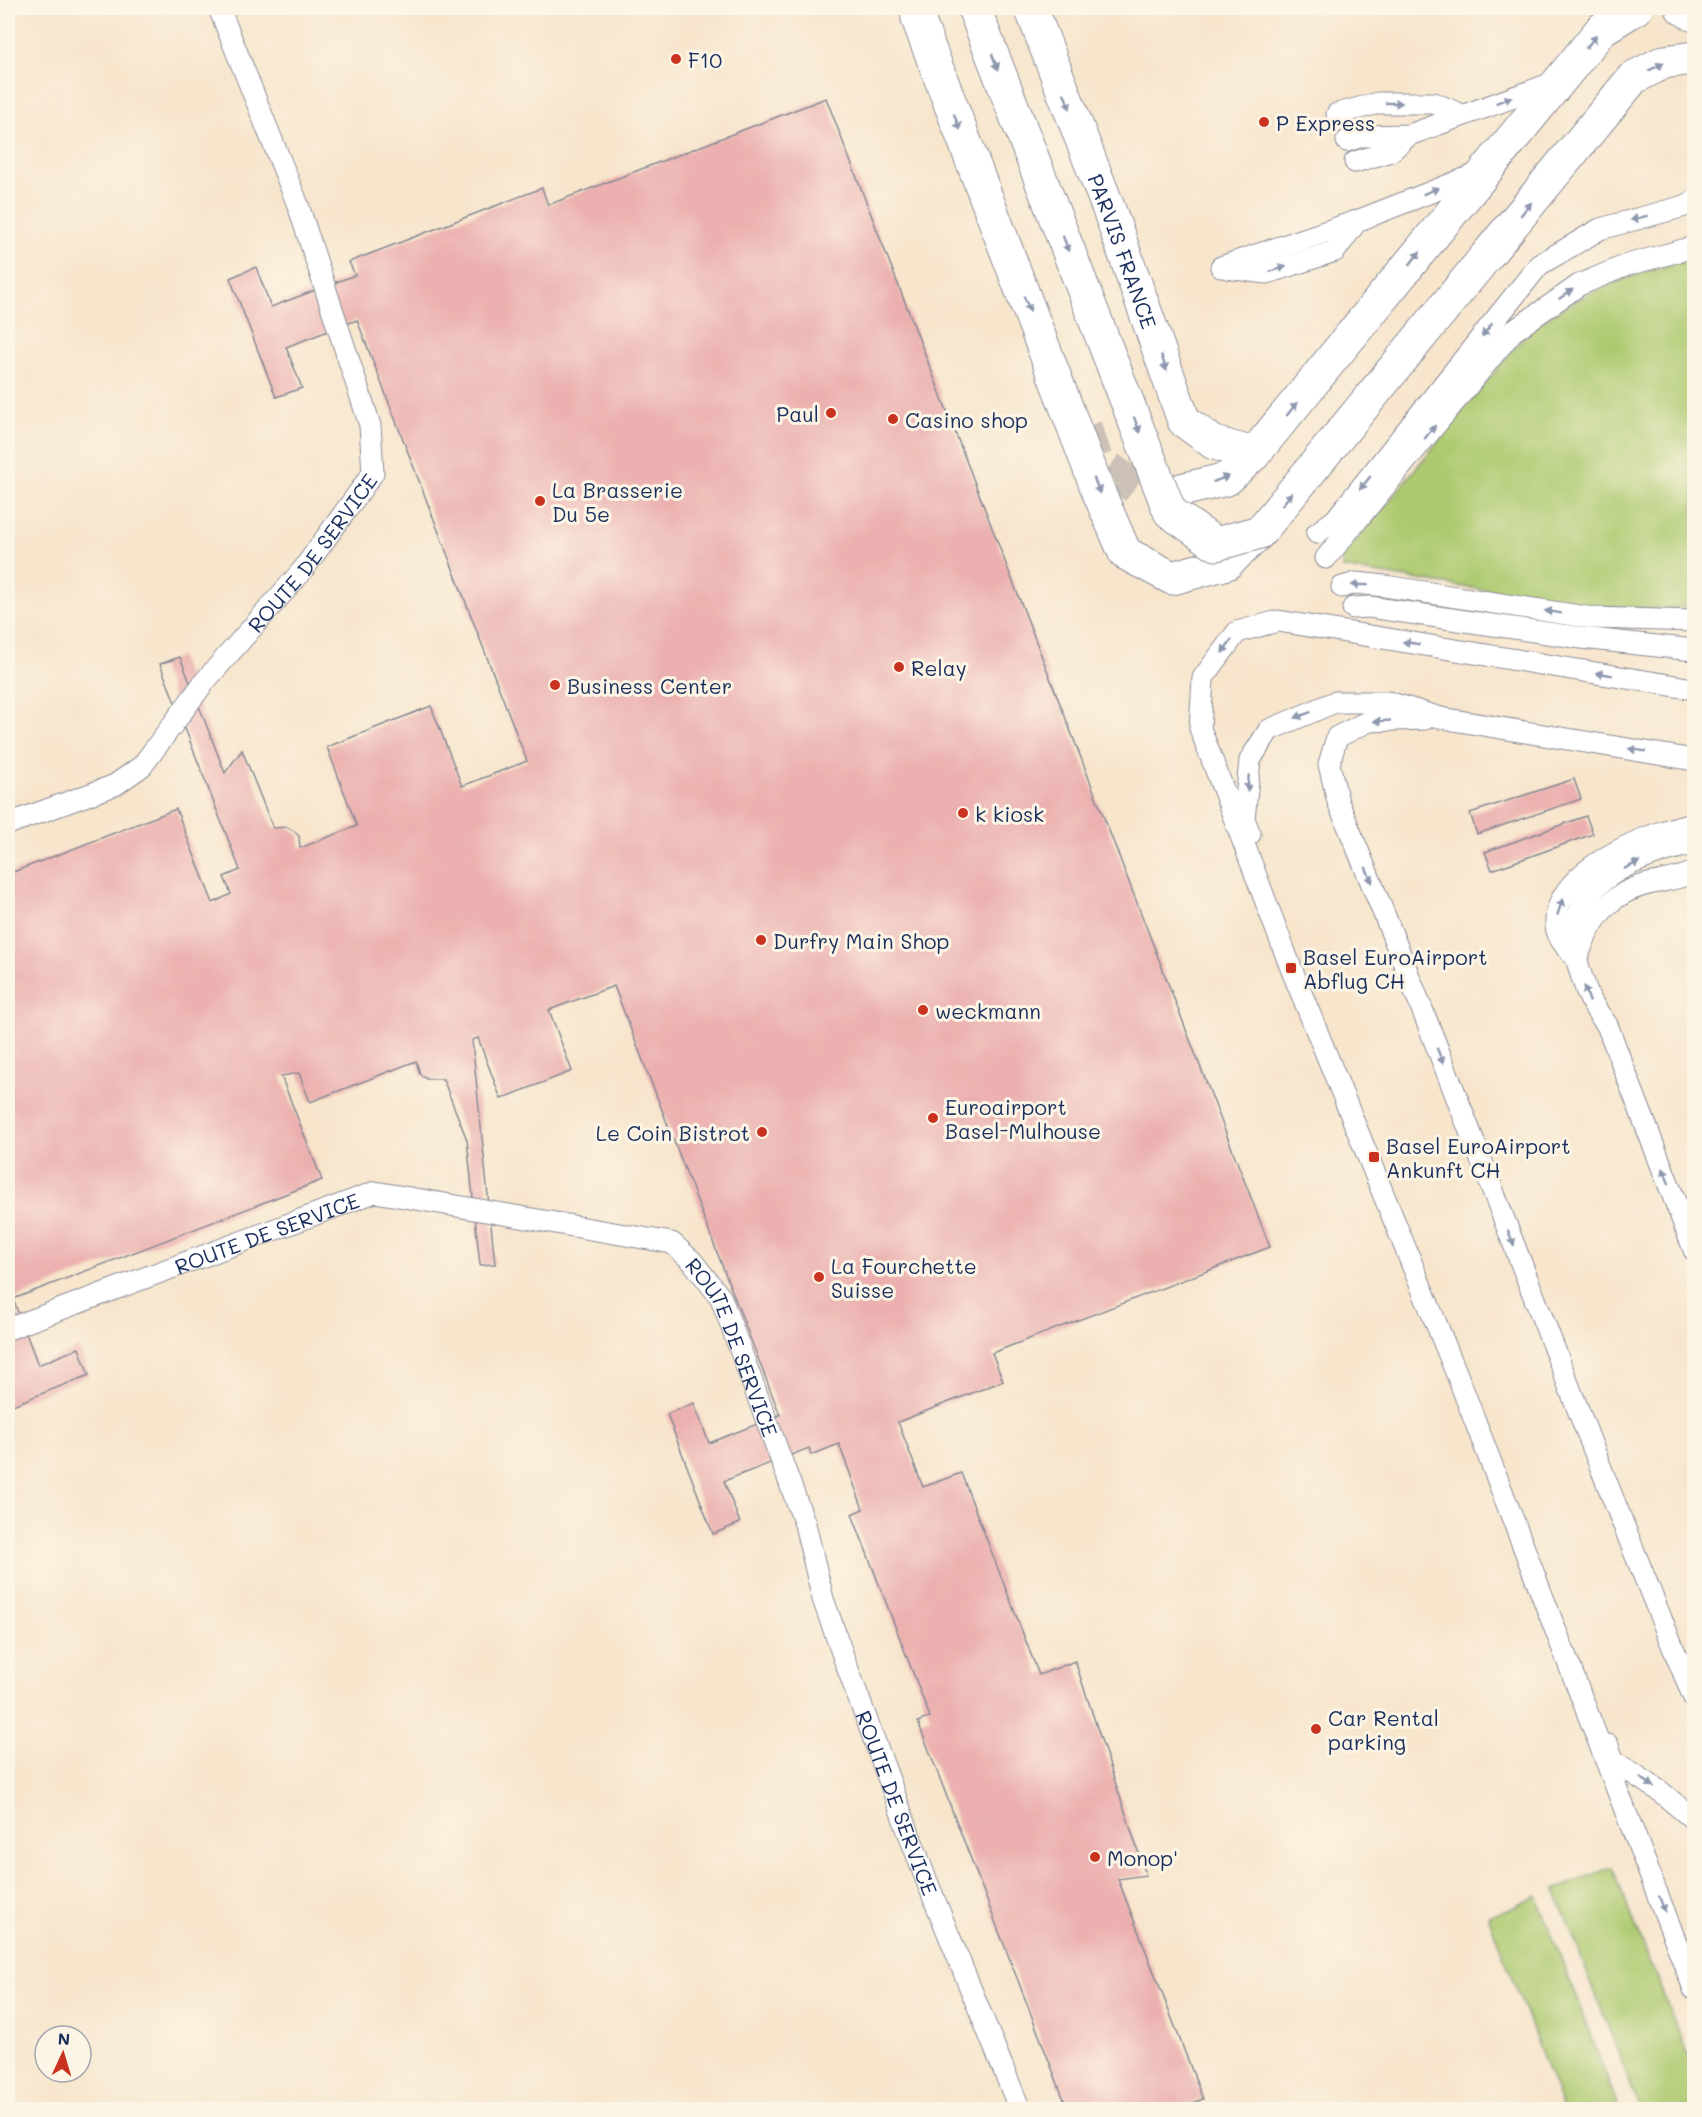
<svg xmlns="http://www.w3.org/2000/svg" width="1702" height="2117" font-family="Mali,sans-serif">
	<rect width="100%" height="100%" fill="#fcf5e5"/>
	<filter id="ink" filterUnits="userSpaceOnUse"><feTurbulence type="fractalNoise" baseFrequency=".0167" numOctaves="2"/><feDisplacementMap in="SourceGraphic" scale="12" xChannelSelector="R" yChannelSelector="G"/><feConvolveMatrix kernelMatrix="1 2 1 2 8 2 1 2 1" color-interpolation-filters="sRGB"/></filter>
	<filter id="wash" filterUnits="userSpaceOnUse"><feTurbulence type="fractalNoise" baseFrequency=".008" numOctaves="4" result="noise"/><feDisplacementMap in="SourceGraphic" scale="24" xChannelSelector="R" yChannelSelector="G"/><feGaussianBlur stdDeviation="1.35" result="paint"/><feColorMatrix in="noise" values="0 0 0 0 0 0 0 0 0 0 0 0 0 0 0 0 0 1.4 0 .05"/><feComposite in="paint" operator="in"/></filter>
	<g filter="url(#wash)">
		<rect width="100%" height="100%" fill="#f7e5cc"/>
		<g fill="#aeca71" stroke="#647c68" stroke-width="1.5">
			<path d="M 1694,258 L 1694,604 L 1672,609 L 1592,607 L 1343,568 L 1341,554 L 1368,527 L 1524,336 C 1572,294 1634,273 1694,258 Z"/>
			<path d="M 1612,1867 L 1694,2071 L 1694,2109 L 1640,2109 L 1555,1890 Z"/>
			<path d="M 1537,1896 L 1619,2109 L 1563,2109 L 1488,1916 L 1508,1910 Z"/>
		</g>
		<g id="blocks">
			<g fill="#ebb0af">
				<path d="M 826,98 L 1270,1247 L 992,1353 L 1003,1381 L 898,1422 L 923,1487 L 961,1473 L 1039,1675 L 1075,1661 L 1146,1875 L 1118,1879 L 1203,2099 L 1175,2110 L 1068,2110 L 918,1722 L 930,1717 L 852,1514 L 863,1509 L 839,1444 L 811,1455 L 809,1448 L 724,1481 L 740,1523 L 713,1534 L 667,1414 L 694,1403 L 709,1443 L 780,1415 L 614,986 L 549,1010 L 572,1071 L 501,1099 L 478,1038 L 472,1040 L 495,1264 L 480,1265 L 467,1140 L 443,1079 L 426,1079 L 420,1074 L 416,1061 L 310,1102 L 299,1073 L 281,1076 L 322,1180 L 13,1299 L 38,1365 L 79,1348 L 89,1375 L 8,1407 L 8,874 L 176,809 L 213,903 L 231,894 L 224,877 L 240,870 L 160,664 L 180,657 L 225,773 L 242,750 L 273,828 L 287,827 L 294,831 L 299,836 L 300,848 L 357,826 L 327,747 L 431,706 L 462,786 L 527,761 L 357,320 L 286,347 L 302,388 L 276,397 L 230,278 L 256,267 L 271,307 L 355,275 L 349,262 L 542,188 L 548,205 Z"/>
				<path d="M 1574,779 L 1581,799 L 1477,834 L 1470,813 Z"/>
				<path d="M 1586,816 L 1593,834 L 1492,870 L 1485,852 Z"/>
			</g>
		</g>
	</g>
	<g filter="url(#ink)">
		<use href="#blocks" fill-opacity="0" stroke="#898a95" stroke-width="1.5"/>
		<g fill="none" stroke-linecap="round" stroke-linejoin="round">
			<path stroke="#cbc1b6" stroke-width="33" stroke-dasharray="33 16" stroke-linecap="butt" d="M 1085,427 L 1096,458 L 1140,491 L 1181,490"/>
			<defs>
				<g id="lane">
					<path d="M 1337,114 L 1378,103 L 1434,103 L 1462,115"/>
					<path d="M 1347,141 L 1362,136 L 1409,135 L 1558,81"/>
					<path d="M 1355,162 L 1391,151 L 1409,135"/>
					<path d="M 1221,267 L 1357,221 L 1482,172"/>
					<path d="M 1227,268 L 1267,273 L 1335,251 L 1357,221"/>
					<path d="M 1317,533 L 1335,520 L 1539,265 L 1600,229 L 1685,206 L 1694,201"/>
					<path d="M 1326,558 L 1512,332 L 1579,285 L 1627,265 L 1694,247"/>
					<path d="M 1342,587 L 1356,583 L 1385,586 L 1593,618 L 1694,621"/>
					<path d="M 1353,608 L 1369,607 L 1582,638 L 1694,650"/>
					<path d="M 1694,689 L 1278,621 L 1237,632 L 1203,678 L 1200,728 L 1291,968 L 1458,1377 L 1694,1989"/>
					<path d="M 1425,719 L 1369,721 L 1337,737 L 1329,764 L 1338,802 C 1462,1099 1570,1401 1694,1698"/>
					<path id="s1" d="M 8,824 L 115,785 L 142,766 L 205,681 L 302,571 L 373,473 L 370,425 L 298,205 L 219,8"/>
					<path d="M 1250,834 L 1244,819 L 1250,760 L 1269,730 L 1335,702 L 1388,702 L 1441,718 L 1694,760"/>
					<path d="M 1694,844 C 1629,858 1555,887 1579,968 C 1587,994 1590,1003 1607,1025 L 1694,1250"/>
					<path d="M 1579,953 C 1593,915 1612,891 1653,883 C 1667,880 1682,878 1694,872"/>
					<path d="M 1574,956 C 1566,948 1556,936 1556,924 C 1554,869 1652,831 1694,823"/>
					<path id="s2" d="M 8,1329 L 375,1192 L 672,1243 L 692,1261 L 721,1298 L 805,1524 L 823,1599 L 846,1664 L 924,1874 L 1020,2110"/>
					<path d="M 1608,1745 L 1613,1760 L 1661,1792 L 1694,1820"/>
				</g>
				<g id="street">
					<path d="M 917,8 L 918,19 L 1099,493 L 1125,553 L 1172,578 L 1227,563 L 1260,532"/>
					<path id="s3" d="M 1031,8 L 1111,215 L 1184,421 L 1214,443 L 1254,454"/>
					<path d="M 1682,8 L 1694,15"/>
					<path d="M 1488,254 L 1633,78 L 1664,62 L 1694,58"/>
					<path d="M 1181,490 L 1227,479 L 1254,454 L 1602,29 L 1636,8"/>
				</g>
			</defs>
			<use href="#lane" stroke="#898a95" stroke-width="23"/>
			<use href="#street" stroke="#898a95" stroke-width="35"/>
			<use href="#lane" stroke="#fff" stroke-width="21"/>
			<use href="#street" stroke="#fff" stroke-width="33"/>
			<defs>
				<path id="street-bridge" d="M 974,8 L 1170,512 L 1216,544 L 1260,532 L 1488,254"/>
			</defs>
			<use href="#street-bridge" stroke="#898a95" stroke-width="35" stroke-linecap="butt"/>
			<use href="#street-bridge" stroke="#fff" stroke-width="33"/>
		</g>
		<defs><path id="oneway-solid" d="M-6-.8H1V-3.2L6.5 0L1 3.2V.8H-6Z" transform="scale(1.5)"/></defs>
		<g fill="#8d97ae">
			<use href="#oneway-solid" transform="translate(1591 42) rotate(-51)"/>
			<use href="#oneway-solid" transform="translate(995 62) rotate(69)"/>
			<use href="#oneway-solid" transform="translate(1656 67) rotate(-26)"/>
			<use href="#oneway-solid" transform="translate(1504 100) rotate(-21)"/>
			<use href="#oneway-solid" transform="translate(1067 101) rotate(69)"/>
			<use href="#oneway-solid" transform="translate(1394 103)"/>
			<use href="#oneway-solid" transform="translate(957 122) rotate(69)"/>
			<use href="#oneway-solid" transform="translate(1431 191) rotate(-22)"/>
			<use href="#oneway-solid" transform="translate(1526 209) rotate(-51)"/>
			<use href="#oneway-solid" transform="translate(1639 218) rotate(165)"/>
			<use href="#oneway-solid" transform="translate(1066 244) rotate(69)"/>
			<use href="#oneway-solid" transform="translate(1415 258) rotate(-51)"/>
			<use href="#oneway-solid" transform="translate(1278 269) rotate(-18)"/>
			<use href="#oneway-solid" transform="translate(1566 294) rotate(-35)"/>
			<use href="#oneway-solid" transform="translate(1027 304) rotate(69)"/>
			<use href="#oneway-solid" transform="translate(1487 330) rotate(129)"/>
			<use href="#oneway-solid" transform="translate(1164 363) rotate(71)"/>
			<use href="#oneway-solid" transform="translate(1292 409) rotate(-51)"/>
			<use href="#oneway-solid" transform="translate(1137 425) rotate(69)"/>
			<use href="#oneway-solid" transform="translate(1430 432) rotate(-51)"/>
			<use href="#oneway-solid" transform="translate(1221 479) rotate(-21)"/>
			<use href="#oneway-solid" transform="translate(1365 483) rotate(129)"/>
			<use href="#oneway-solid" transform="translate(1097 486) rotate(69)"/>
			<use href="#oneway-solid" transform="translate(1287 499) rotate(-51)"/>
			<use href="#oneway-solid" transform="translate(1360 585) rotate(180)"/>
			<use href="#oneway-solid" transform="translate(1553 612) rotate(-171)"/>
			<use href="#oneway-solid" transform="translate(1411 643) rotate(-171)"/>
			<use href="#oneway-solid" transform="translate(1227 646) rotate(126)"/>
			<use href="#oneway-solid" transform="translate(1604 674) rotate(-171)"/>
			<use href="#oneway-solid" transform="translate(1303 715) rotate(159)"/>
			<use href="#oneway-solid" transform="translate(1382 721) rotate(177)"/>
			<use href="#oneway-solid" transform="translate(1637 750) rotate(-171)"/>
			<use href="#oneway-solid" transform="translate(1248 783) rotate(96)"/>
			<use href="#oneway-solid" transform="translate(1632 865) rotate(-26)"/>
			<use href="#oneway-solid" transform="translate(1369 875) rotate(67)"/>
			<use href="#oneway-solid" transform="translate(1560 907) rotate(-72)"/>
			<use href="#oneway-solid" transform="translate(1587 994) rotate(-109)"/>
			<use href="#oneway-solid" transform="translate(1440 1056) rotate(69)"/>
			<use href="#oneway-solid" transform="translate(1666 1176) rotate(-111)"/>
			<use href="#oneway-solid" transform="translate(1511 1238) rotate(69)"/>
			<use href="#oneway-solid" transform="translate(1647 1782) rotate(34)"/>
			<use href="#oneway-solid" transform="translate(1662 1904) rotate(69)"/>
		</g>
	</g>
	<g fill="#c8321e" stroke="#fcf5e5" stroke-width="2">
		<circle cx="676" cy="59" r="6"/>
		<circle cx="1264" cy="122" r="6"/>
		<circle cx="831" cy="413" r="6"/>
		<circle cx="893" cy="419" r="6"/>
		<circle cx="540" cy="501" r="6"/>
		<circle cx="899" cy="667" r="6"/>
		<circle cx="555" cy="685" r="6"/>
		<circle cx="963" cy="813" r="6"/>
		<circle cx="761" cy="940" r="6"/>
		<rect x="1285" y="962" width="12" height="12" rx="3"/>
		<circle cx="923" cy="1010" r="6"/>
		<circle cx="933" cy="1118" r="6"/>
		<circle cx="762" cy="1132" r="6"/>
		<rect x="1368" y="1151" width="12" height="12" rx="3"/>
		<circle cx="819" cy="1277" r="6"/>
		<circle cx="1316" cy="1729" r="6"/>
		<circle cx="1095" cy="1857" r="6"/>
	</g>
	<g text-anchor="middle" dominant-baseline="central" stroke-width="6" stroke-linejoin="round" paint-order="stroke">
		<g font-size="21" fill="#1b2f5e" stroke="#fcf5e5" text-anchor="start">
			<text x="688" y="59">F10</text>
			<text x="1276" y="122">P Express</text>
			<text x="819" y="413" text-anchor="end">Paul</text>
			<text x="905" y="419">Casino shop</text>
			<text x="552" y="489">La Brasserie<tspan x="552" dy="24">Du 5e</tspan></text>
			<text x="911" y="667">Relay</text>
			<text x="567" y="685">Business Center</text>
			<text x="975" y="813">k kiosk</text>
			<text x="773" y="940">Durfry Main Shop</text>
			<text x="1303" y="956">Basel EuroAirport<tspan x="1303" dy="24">Abflug CH</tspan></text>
			<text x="935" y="1010">weckmann</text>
			<text x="945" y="1106">Euroairport<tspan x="945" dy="24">Basel-Mulhouse</tspan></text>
			<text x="750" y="1132" text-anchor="end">Le Coin Bistrot</text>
			<text x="1386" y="1145">Basel EuroAirport<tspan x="1386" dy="24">Ankunft CH</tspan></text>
			<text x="831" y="1265">La Fourchette<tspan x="831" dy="24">Suisse</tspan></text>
			<text x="1328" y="1717">Car Rental<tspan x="1328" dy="24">parking</tspan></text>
			<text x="1107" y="1857">Monop'</text>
		</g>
		<g font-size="21" fill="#1b2f5e" stroke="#fcf5e5">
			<text stroke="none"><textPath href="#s3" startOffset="260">PARVIS FRANCE</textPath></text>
			<text stroke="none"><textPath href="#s1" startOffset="420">ROUTE DE SERVICE</textPath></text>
			<text stroke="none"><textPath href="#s2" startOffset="276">ROUTE DE SERVICE</textPath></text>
			<text stroke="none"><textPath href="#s2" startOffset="816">ROUTE DE SERVICE</textPath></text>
			<text stroke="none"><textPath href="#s2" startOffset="1302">ROUTE DE SERVICE</textPath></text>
		</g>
	</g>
	<rect width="1702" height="2117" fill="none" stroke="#fcf5e5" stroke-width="30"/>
	<g transform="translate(63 2054) rotate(4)"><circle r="28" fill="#fcf5e5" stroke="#a2a6af" stroke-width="1.5"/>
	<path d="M0-4.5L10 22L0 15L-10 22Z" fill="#c8321e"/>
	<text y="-9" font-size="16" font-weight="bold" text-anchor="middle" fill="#1b2f5e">N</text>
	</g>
</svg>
